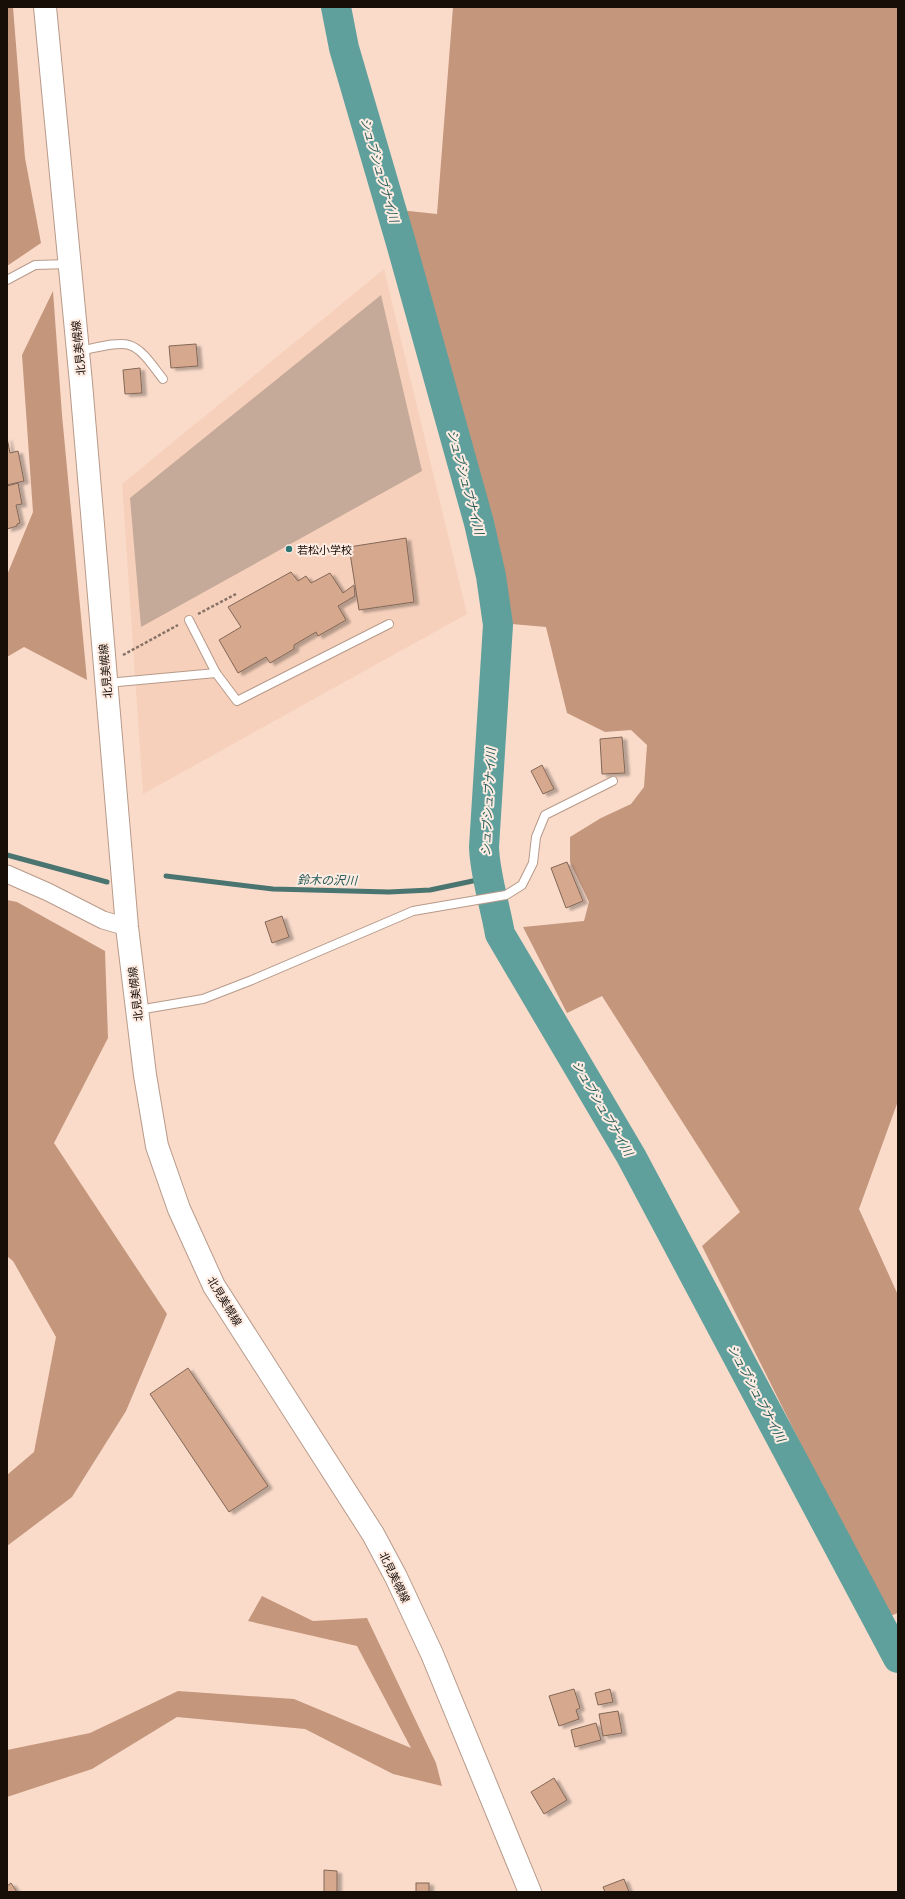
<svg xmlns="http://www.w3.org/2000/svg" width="905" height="1899" font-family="'Open Sans','Noto Sans JP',sans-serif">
	<defs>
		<filter id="shadow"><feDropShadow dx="4.5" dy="2.5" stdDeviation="1" flood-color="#0004"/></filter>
	</defs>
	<rect width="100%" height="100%" fill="#fadbca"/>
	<path fill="#f6d0bb" d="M 384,269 L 467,614 L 143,794 L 122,484 Z"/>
	<path fill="#c5a999" d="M 381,295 L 422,471 L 141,627 L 130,498 Z"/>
	<g fill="#c4967c">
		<path d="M 7,7 L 13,7 L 25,158 L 41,243 L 7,266 Z"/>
		<path d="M 453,7 L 898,7 L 898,1101 L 859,1209 L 898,1295 L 898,1613 L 887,1617 L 702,1246 L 740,1212 L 602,996 L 567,1013 L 523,927 L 584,921 L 589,902 L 570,862 L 570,837 L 601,818 L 631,804 L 644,787 L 647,745 L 631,730 L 605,732 L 567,713 L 546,627 L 512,624 L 483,588 L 380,208 L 437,214 Z"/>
		<path d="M 53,291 L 62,415 L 87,680 L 24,647 L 7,657 L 7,575 L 33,512 L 22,355 Z"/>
		<path d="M 7,900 L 17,902 L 105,951 L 108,1038 L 54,1143 L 167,1314 L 126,1411 L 72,1497 L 7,1546 L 7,1475 L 34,1452 L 56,1337 L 13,1261 L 7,1256 Z"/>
		<path d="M 262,1596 L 313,1621 L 367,1618 L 436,1763 L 442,1786 L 393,1774 L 305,1729 L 177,1717 L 92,1769 L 7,1797 L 7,1750 L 90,1733 L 178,1691 L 294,1699 L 411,1748 L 357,1646 L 248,1621 Z"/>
	</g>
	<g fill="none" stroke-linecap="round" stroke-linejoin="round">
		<g stroke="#4a7470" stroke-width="5">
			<path d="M 7,855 L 107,882"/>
			<path d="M 166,876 L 273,889 L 389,892 L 430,890 L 487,878"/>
		</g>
		<path stroke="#5fa09d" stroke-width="30" d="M 336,7 L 344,48 L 401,243 L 479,523 L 491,576 L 498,625 L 484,847 C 485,876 495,905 500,934 L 631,1156 L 898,1658"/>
	</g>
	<g fill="#d6a88d" stroke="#826757" filter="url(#shadow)">
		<path d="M 196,344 L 198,366 L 171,368 L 169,346 Z"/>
		<path d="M 140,368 L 142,393 L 125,394 L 123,370 Z"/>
		<path d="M 7,438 L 10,453 L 18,451 L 24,481 L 7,485 Z"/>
		<path d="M 18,483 L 22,504 L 16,505 L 20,523 L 17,524 L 17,526 L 7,529 L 7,486 Z"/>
		<path d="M 406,538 L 414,602 L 359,610 L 349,547 Z"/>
		<path d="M 291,572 L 298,581 L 306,576 L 311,583 L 330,573 L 343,593 L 354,585 L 355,596 L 338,606 L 346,620 L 318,636 L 316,632 L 294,645 L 294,649 L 270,663 L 266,657 L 238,673 L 219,640 L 241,627 L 228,607 Z"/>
		<path d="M 622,737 L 625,773 L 602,774 L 600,739 Z"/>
		<path d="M 542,765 L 554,789 L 543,794 L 531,771 Z"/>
		<path d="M 567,862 L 583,901 L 566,908 L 551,868 Z"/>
		<path d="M 282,916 L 289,937 L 272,943 L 265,922 Z"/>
		<path d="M 188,1368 L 268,1486 L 229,1512 L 150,1394 Z"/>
		<path d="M 574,1689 L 580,1708 L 576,1710 L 579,1719 L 559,1726 L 549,1696 Z"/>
		<path d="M 610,1689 L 613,1702 L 598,1705 L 595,1693 Z"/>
		<path d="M 618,1711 L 622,1733 L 603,1736 L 599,1714 Z"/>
		<path d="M 596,1723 L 601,1740 L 575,1747 L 571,1730 Z"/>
		<path d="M 554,1778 L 567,1800 L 544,1814 L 531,1792 Z"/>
		<path d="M 324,1870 L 337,1871 L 337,1892 L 324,1892 Z"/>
		<path d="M 624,1879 L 629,1892 L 605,1892 L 603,1887 Z"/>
		<path d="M 11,1883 L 17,1892 L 7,1892 L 7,1886 Z"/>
		<rect x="416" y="1883" width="13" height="9"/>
	</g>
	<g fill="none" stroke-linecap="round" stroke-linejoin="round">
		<defs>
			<g id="lane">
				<path d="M 7,280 L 35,265 L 69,264"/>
				<path d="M 79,351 C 92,349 117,341 129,345 C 143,349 154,368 163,379"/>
				<path d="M 189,620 L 216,673"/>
				<path d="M 107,683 L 216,673 L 237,701 L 389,624"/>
				<path d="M 138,1010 L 203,999 L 252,980 L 413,911 L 506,895 L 522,885 L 533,863 L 536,837 L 545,815 L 613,781"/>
			</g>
			<path id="street" d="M 7,874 L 48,892 L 103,920 L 127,927"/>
			<path id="secondary" d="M 45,7 L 81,383 L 127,927 L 145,1075 L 157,1146 L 179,1209 L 214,1286 L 373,1534 L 396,1577 L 432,1654 L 530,1892"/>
		</defs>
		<use href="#lane" stroke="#b79a8a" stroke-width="10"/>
		<use href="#street" stroke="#b79a8a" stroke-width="19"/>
		<use href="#secondary" stroke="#b79a8a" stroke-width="24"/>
		<g stroke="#877267" stroke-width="2.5" stroke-dasharray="3 2" stroke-linecap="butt">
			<path d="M 198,614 L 236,594"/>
			<path d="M 123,655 L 178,625"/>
		</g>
		<use href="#lane" stroke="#fff" stroke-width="8"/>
		<use href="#street" stroke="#fff" stroke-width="17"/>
		<use href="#secondary" stroke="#fff" stroke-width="22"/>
	</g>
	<circle fill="#2d7774" stroke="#feebe1" stroke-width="1.5" cx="289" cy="549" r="4"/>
	<g text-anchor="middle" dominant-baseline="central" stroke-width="4" stroke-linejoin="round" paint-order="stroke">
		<g font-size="11" fill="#180e08" stroke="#feebe1">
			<text transform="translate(78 348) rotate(-96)">北見美幌線</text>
			<text transform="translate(105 671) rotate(-95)">北見美幌線</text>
			<text transform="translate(135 994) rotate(-97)">北見美幌線</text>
			<text transform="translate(225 1301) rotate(59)">北見美幌線</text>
			<text transform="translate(395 1577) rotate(64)">北見美幌線</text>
		</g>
		<g font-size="11" fill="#180e08" stroke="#feebe1" text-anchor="start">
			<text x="297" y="549">若松小学校</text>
		</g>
		<g font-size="12" font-style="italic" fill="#245b59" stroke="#feebe1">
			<text transform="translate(380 170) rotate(74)">シュブシュブナイ川</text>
			<text transform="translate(466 482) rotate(75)">シュブシュブナイ川</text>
			<text transform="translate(488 802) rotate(-87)">シュブシュブナイ川</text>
			<text transform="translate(327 880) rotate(1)">鈴木の沢川</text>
			<text transform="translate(603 1108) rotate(60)">シュブシュブナイ川</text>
			<text transform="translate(757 1393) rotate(62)">シュブシュブナイ川</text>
		</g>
	</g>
	<rect width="905" height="1899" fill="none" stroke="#180e08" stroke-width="16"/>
</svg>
